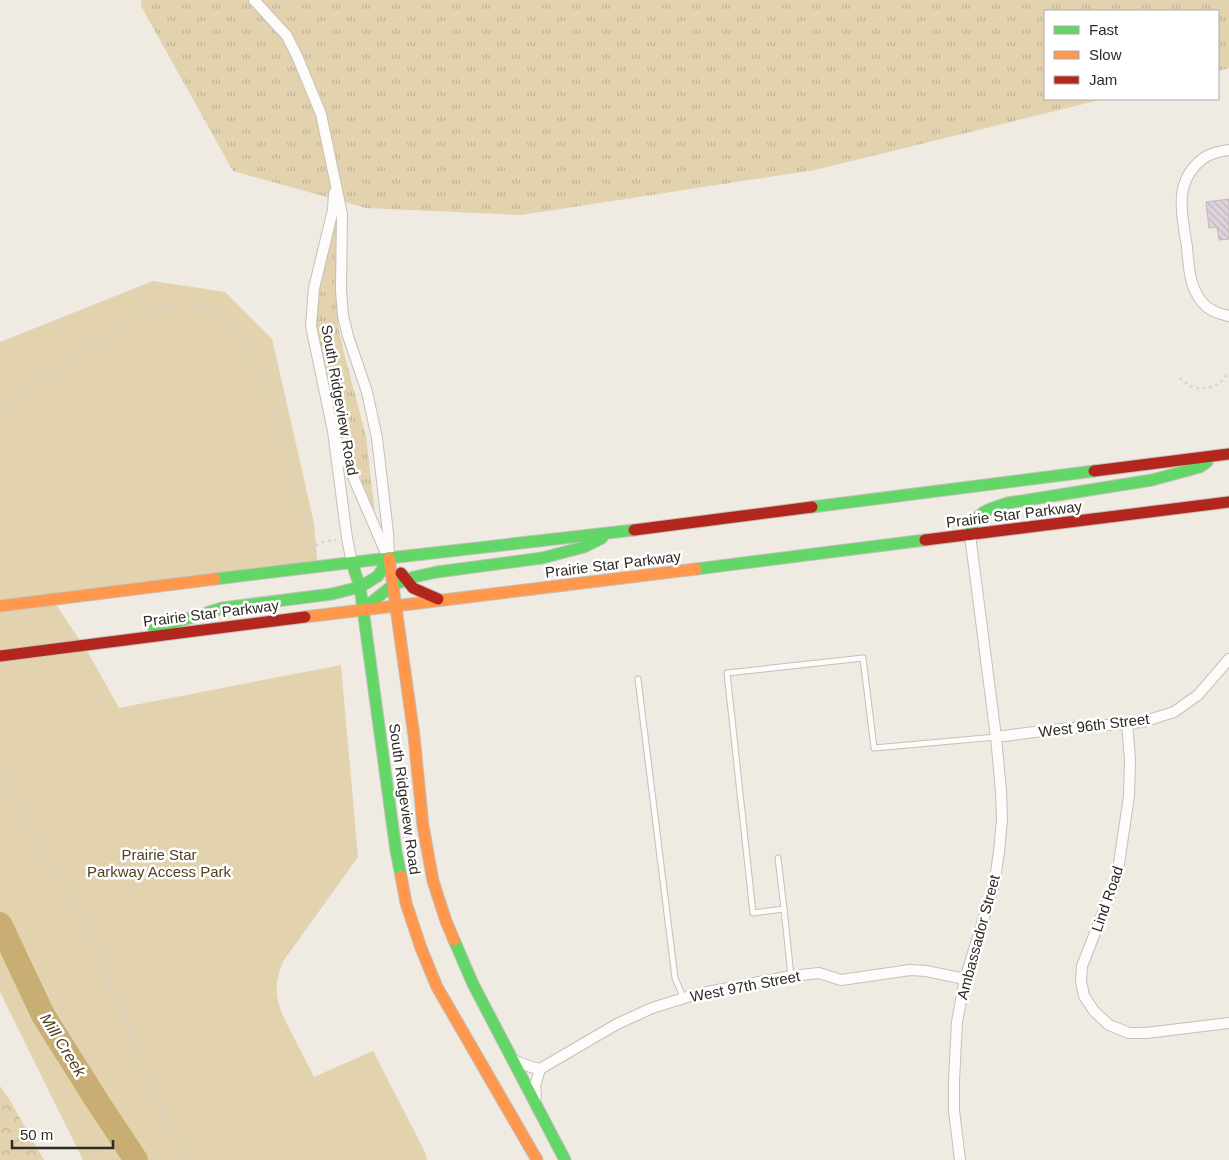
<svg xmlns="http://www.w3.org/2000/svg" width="1229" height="1160" font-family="Helvetica,sans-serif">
	<defs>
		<pattern id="grass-tufts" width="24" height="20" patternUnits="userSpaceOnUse" patternTransform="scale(1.25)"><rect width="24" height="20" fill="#e2d2ae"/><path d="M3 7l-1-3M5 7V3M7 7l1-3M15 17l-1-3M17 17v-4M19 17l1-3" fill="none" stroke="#c2b496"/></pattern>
		<pattern id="forest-crowns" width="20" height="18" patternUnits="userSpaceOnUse" patternTransform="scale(1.25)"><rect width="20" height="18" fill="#e2d2ae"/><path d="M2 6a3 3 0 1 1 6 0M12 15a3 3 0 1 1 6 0" fill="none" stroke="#c2b496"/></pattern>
		<pattern id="building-back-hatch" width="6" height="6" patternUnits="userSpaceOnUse" patternTransform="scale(1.25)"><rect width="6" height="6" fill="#ded3dc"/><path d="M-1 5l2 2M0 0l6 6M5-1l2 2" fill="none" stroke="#bfb5bd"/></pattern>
	</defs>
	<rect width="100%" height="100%" fill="#efebe3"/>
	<g fill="url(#grass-tufts)">
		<path d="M 141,0 L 1229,0 L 1229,68 L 1218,71 L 1218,11 L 1045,11 L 1045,99 L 1104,99 L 815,170 L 521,215 L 366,208 L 233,171 L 141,6 Z"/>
		<path d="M 333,222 L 337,222 L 337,281 L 338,325 L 344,353 L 366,436 L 375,514 L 349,449 L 326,376 L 317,335 L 317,312 L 319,292 Z"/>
	</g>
	<path fill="url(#forest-crowns)" d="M 0,1086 L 9,1099 L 44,1160 L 0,1160 Z"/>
	<path fill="#e2d2ae" d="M 153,281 L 225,292 L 272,339 L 314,523 L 318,568 L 53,600 L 90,656 L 119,708 L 341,665 L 358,857 L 284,960 C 270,990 278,1007 292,1034 C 300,1049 307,1063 314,1077 L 373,1051 L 426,1154 L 427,1160 L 83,1160 L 0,992 L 0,342 Z"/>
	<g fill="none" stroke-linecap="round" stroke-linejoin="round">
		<path stroke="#c8ae73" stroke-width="24" d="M 0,924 L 43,1015 L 97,1101 L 136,1160"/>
	</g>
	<path fill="url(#building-back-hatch)" stroke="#bebab9" d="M 1229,199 L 1229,239 L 1219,240 L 1217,227 L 1209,228 L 1206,202 Z"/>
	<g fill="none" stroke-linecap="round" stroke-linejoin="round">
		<defs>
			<g id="lane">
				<path d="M 638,679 L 675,978 L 683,997"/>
				<path d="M 778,858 L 784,909"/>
				<path d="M 791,976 L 784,909 L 753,913 L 727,673 L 863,658 L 874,748 L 996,737"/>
			</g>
			<g id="street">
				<path d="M 254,0 L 287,36 L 297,56 L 321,114 L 342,214 L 341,290 L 343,316 L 348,336 L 367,392 L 377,438 L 388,533 L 389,558"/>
				<path d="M 1229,150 C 1215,152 1204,155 1195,166 C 1174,188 1183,220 1187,247 C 1189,267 1189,286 1202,302 C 1209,311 1219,314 1229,316"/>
				<path d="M 334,193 L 333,210 L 314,288 L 311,326 L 333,431 L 347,538 L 352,563"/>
				<path d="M 338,442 L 386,553"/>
				<path d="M 1127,723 L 1130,759 L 1129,796 L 1117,877 L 1082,966 L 1081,981 L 1084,996 L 1094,1011 L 1109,1025 L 1129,1033 L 1146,1033 L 1229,1023"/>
				<path d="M 996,737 L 1050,730 L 1142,722 L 1174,712 L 1198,695 L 1229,659"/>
				<path d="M 513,1060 L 531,1067 L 540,1069"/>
				<path d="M 536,1097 L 535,1086 L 540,1069 L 617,1024 L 652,1008 L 697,994 L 791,976 L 819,973 L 841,980 L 910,970 L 926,971 L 965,979"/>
				<path d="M 960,1160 L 954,1110 L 954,1081 L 957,1022 L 965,979 L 994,885 L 999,852 L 1002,819 L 1001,791 L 996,737 L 970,535"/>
			</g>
			<g id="fast">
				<path d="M 812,507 L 1094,471"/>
				<path d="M 970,535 C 974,512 988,509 1008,503 L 1152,480 L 1200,467 L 1207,462"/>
				<path d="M 352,563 L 360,587 L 396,851 L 401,876"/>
				<path d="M 696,569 L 925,540"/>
				<path d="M 215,579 L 389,558 L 634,530"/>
				<path d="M 363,609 L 393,585 L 414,577 L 437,572 L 542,558 L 584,547 L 602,538"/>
				<path d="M 154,629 L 222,608 L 332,594 L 360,587 L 378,576 L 389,558"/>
				<path d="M 454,940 L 473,984 L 565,1160"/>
			</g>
			<g id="slow">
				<path d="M 389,558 L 414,736 L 423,826 L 433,881 L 446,921 L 454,940"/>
				<path d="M 0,606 L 215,579"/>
				<path d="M 305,617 L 696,569"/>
				<path d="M 401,876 L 406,903 L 421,948 L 437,987 L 537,1160"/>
			</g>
			<g id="jam">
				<path d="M 1094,471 L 1229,454"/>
				<path d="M 634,530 L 812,507"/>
				<path d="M 925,540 L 1229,502"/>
				<path d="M 401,573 L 413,588 L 438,599"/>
				<path d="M 0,656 L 305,617"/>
			</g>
		</defs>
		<use href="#lane" stroke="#c4c0ba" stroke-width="7"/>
		<use href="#street" stroke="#c4c0ba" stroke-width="12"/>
		<use href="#fast" stroke="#c4c0ba" stroke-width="13"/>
		<use href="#slow" stroke="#c4c0ba" stroke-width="13"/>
		<use href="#jam" stroke="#c4c0ba" stroke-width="13"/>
		<g stroke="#d5d3d1" stroke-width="2.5" stroke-dasharray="2.5 4" stroke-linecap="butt">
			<path d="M 1180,378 L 1190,386 L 1200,389 L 1212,387 L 1220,383 L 1229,372"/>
			<path d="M 0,406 C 28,389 56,372 83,354 C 106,339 139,312 164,305 C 201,295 237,324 253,355 C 262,372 267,392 274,411 C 280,429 286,447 291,465 C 299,492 305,519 312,546 L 327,541 L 336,540"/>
			<path d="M 0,776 C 37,840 75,904 106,971 L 183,1160"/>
		</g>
		<use href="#lane" stroke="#fdfcfb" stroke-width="5"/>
		<use href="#street" stroke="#fdfcfb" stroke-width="10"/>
		<use href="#fast" stroke="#63d668" stroke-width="11"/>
		<use href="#slow" stroke="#ff974d" stroke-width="11"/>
		<use href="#jam" stroke="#b3261e" stroke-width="11"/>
	</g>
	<g text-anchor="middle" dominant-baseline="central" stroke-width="5" stroke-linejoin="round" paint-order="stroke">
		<g font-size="15" fill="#2e2b25" stroke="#fff">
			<text transform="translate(340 400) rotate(80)">South Ridgeview Road</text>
			<text transform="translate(1014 514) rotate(-7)">Prairie Star Parkway</text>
			<text transform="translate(613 564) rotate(-7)">Prairie Star Parkway</text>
			<text transform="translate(211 613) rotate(-7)">Prairie Star Parkway</text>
			<text transform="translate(1094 725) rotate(-7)">West 96th Street</text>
			<text transform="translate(405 799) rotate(82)">South Ridgeview Road</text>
			<text transform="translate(1107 899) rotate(-71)">Lind Road</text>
			<text transform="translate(978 937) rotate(-75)">Ambassador Street</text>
			<text transform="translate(745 986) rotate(-11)">West 97th Street</text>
		</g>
		<g font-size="15" fill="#51421f" stroke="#fff">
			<text x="159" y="854">Prairie Star<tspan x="159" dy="17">Parkway Access Park</tspan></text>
		</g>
		<g font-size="16" font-style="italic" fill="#4d3e1b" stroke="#fff">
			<text transform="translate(63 1045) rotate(58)">Mill Creek</text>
		</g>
	</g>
	<rect x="1044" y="10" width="175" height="90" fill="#ffffff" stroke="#abaaa8"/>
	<rect x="1054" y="26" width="25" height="8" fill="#63d668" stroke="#abaaa8"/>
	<text x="1089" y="35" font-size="15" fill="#2e2b25">Fast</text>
	<rect x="1054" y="51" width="25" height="8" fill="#ff974d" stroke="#abaaa8"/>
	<text x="1089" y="60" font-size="15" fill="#2e2b25">Slow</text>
	<rect x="1054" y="76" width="25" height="8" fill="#b3261e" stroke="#abaaa8"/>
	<text x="1089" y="85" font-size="15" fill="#2e2b25">Jam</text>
	<path d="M12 1140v8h101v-8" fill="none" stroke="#2e2b25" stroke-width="2.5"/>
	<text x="20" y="1140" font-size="15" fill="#2e2b25" stroke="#ffffff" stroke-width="4" paint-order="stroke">50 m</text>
</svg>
